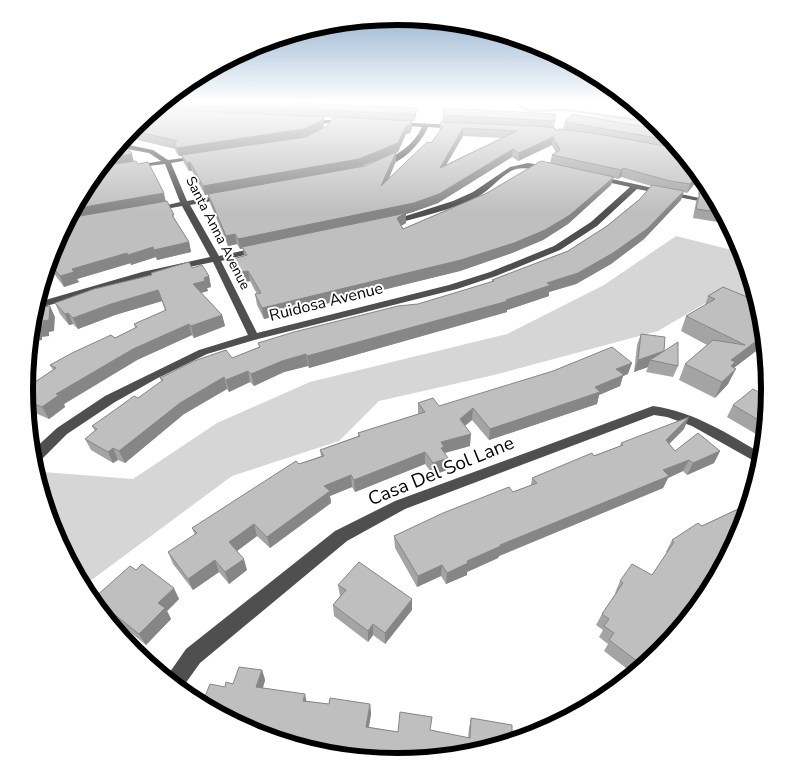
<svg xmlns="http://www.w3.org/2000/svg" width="795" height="779" font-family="'Nunito Sans',sans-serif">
	<rect width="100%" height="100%" fill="#fff"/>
	<g fill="#d6d6d6">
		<path d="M 586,116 L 653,118 L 666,131 Z"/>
		<path d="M 676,236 L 744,253 L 761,308 L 714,298 L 658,331 L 494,375 L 379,401 L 339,441 L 232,476 L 82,587 L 53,532 L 37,480 L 43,472 L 133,479 L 217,423 L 310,382 L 507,334 L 604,285 Z"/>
	</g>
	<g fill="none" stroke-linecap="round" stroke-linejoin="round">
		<path stroke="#9d9d9d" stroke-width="2" d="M 516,102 L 520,107 L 531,111 L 567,110 L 659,123"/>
		<g fill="#4f4f4f" fill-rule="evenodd">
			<path d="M 306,120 L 348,120 L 351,122 L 348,124 L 308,123 Z"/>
			<path d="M 395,122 L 455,125 L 458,127 L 455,129 L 428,127 C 421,144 398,168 379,166 L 379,164 C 397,155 413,146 422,127 L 393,125 Z"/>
			<path d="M 119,143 L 153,150 L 168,160 L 200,156 L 200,158 L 171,163 L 187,201 L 229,194 L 229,198 L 190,205 L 219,256 L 259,247 L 264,250 L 221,261 L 257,333 L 449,285 L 490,272 L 554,246 L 591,222 L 630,187 L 593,179 L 593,175 L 718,202 L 714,204 L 637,189 L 597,226 L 560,250 L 496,276 L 457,289 L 258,339 L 207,354 L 156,379 L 115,402 L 67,434 L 36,465 L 33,466 L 30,453 L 57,428 L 105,396 L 199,350 L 248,335 L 213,262 L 147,276 L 33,310 L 35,303 L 142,272 L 210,257 L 182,206 L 155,211 L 151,209 L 180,202 L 165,164 L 132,168 L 132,166 L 161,161 L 149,153 L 116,147 Z"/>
			<path d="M 528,163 L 554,167 C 545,173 527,166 516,169 C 503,173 491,189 479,196 C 453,210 419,217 391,225 L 387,222 L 453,201 L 473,192 L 510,167 Z"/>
			<path d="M 653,406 C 695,412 728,434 764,455 L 763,466 L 692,426 L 667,417 L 654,415 L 405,509 L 347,541 L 200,663 L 180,691 L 165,679 L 186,649 L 335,531 L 395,501 Z"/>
		</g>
	</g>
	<g fill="#a4a4a4" fill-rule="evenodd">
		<path d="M 162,102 L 417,108 L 416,115 L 414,121 L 412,121 L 412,128 L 410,133 L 406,134 L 398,152 L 360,167 L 365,166 L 396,152 L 396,161 L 388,180 L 431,143 L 439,132 L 440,126 L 442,122 L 443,115 L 555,121 L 554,128 L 556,131 L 563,129 L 565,122 L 666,131 L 702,175 L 687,193 L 683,192 L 681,200 L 644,239 L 611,264 L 576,284 L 549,292 L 549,296 L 507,310 L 507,312 L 309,368 L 308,366 L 284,372 L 254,386 L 250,382 L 229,392 L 227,389 L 184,414 L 125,463 L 118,460 L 113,463 L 91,450 L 85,439 L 95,431 L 92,426 L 138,398 L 162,382 L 160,378 L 232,358 L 259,347 L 258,343 L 418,304 L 492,282 L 492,280 L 568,251 L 607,226 L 640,199 L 651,186 L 621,177 L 618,179 L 613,178 L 611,185 L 568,224 L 543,240 L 512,253 L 460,271 L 264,319 L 257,305 L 255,294 L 257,294 L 250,281 L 243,283 L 235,269 L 233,259 L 244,256 L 243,248 L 240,249 L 237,244 L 228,246 L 210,203 L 208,194 L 205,195 L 192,171 L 189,171 L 184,163 L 182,156 L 179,156 L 176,152 L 175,149 L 125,137 L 134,125 ZM 324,117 L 334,118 L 327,126 L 305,137 L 322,129 L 324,125 ZM 463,136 L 502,138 L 446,165 ZM 552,145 L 556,153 L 552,155 L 550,163 L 487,193 L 403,229 L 401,226 L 406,223 L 406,214 L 413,212 L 438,203 L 512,157 L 518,161 Z"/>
		<path d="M 134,162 L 166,201 L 176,222 L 189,242 L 191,252 L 157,260 L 156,257 L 131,265 L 131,263 L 77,279 L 79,282 L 64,287 L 47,264 L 53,246 Z"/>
		<path d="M 702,175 L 708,182 L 730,224 L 693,218 L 696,202 L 699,195 L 698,194 Z"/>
		<path d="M 192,268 L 209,276 L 211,287 L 207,288 L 208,291 L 201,293 L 222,315 L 225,326 L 194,338 L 192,335 L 137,360 L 64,404 L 65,407 L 49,419 L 26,409 L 24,389 L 53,370 L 50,365 L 115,338 L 135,328 L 134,324 L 165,311 L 162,301 L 115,315 L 78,329 L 73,324 L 69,325 L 60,314 L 55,303 Z"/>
		<path d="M 723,287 L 765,335 L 763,336 L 756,351 L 734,368 L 728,384 L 715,398 L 679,380 L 685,364 L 707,345 L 681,331 L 686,316 L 705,305 L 708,296 Z"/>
		<path d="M 641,334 L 664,351 L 678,366 L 673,377 L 646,372 L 648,367 L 634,372 L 637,345 Z"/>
		<path d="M 628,374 L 623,376 L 620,386 L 599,395 L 597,404 L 489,440 L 472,420 L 465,426 L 470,446 L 445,453 L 447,470 L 433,475 L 425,464 L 355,492 L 352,487 L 330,496 L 331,503 L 270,548 L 257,536 L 237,551 L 247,570 L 229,584 L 219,572 L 193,590 L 173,564 L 168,552 L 195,535 L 192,528 L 299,464 L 321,456 L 320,450 L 358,436 L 358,433 L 418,414 L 418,403 L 439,406 Z"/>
		<path d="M 770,398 L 766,440 L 727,417 L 733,405 Z"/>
		<path d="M 684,429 L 669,444 L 675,451 L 720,451 L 714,463 L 687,475 L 683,471 L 668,478 L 663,488 L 499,556 L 498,558 L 467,572 L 467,575 L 446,584 L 441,576 L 417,587 L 395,548 L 394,536 L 531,485 L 532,478 L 620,446 L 621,443 Z"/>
		<path d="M 752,501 L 742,533 L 711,592 L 707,589 L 661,654 L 635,675 L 604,651 L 608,644 L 599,637 L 603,630 L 596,625 L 602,614 L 616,593 L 615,593 L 620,581 L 652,575 L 667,553 L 666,552 L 672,540 L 750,503 Z"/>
		<path d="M 136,570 L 179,599 L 167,611 L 171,619 L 146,645 L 102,609 L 94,598 Z"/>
		<path d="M 338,585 L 412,599 L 412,610 L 385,644 L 373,635 L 368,642 L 334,616 L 333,605 L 340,596 Z"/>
		<path d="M 262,670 L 265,680 L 263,688 L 306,701 L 329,704 L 370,704 L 371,714 L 369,727 L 398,732 L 430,730 L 468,738 L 469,728 L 471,718 L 470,756 L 204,699 L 225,687 Z"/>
		<path d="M 551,723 L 560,724 L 546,731 L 547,730 Z"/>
	</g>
	<g fill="#868686">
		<path d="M 417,108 L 416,115 L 414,121 L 414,114 Z"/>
		<path d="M 324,117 L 324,125 L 322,129 L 304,137 L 179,156 L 177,148 Z"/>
		<path d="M 412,121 L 412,128 L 410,133 L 406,134 L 398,152 L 359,167 L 205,195 L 203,186 L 406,126 Z"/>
		<path d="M 463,128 L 463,136 L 439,177 L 440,168 Z"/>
		<path d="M 553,137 L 552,145 L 518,161 L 519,153 Z"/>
		<path d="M 513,149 L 512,157 L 438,203 L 413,212 L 406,214 L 406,223 L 397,228 L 397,218 L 404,214 L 240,249 L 238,239 Z"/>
		<path d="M 396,152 L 396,161 L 382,195 L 381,186 Z"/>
		<path d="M 132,154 L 134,163 L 99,168 L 107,158 Z"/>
		<path d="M 190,162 L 192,171 L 189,171 L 187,163 Z"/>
		<path d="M 623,168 L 621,177 L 618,179 L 621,170 Z"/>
		<path d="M 700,172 L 702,175 L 687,193 L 690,184 Z"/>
		<path d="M 614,177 L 611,185 L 568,224 L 543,240 L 512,253 L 460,271 L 264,319 L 262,308 Z"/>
		<path d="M 684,191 L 681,200 L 644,239 L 611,264 L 576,284 L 549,292 L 549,296 L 507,310 L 507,312 L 309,368 L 307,356 L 506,300 L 547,283 Z"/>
		<path d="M 164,193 L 166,203 L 67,220 L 73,209 Z"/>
		<path d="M 235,234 L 237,244 L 228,246 L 226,236 Z"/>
		<path d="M 189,242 L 191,252 L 157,260 L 154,250 Z"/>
		<path d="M 153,247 L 156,257 L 131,265 L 128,255 Z"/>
		<path d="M 127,253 L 131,263 L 77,279 L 79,282 L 64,287 L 60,276 L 72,269 Z"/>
		<path d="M 248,271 L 250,281 L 243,283 L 241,272 Z"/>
		<path d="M 209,276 L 211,287 L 207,288 L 208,291 L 196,294 L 193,284 L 204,278 Z"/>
		<path d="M 42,282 L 43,290 L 39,291 L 38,294 Z"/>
		<path d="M 158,290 L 162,301 L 115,315 L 78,329 L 73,318 L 111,304 Z"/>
		<path d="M 50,306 L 55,317 L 54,331 L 49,332 L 49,336 L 42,337 L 42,340 L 29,342 L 30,330 L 43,321 Z"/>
		<path d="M 68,313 L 73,324 L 69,325 L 65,314 Z"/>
		<path d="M 222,315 L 225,326 L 194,338 L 191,326 Z"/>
		<path d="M 189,324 L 192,335 L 137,360 L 64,404 L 65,407 L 49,419 L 42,407 L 56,394 L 133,349 Z"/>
		<path d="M 764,326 L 765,335 L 748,347 L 755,332 Z"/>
		<path d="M 763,336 L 756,351 L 731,370 L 736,369 L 728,384 L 715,398 L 722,382 L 731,360 Z"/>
		<path d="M 664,351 L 660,362 L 650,360 L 648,367 L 634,372 L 638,360 Z"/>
		<path d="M 306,354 L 308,366 L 284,372 L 254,386 L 251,374 L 282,361 Z"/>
		<path d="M 632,363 L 628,374 L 623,376 L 620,386 L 599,395 L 597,404 L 489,440 L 490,429 L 595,387 L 616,369 Z"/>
		<path d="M 248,371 L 250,382 L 229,392 L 226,380 Z"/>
		<path d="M 224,377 L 227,389 L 184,414 L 125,463 L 119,451 L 180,403 Z"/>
		<path d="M 473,408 L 472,420 L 459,430 L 460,419 Z"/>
		<path d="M 689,417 L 684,429 L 661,452 L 666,440 Z"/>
		<path d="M 471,434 L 470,446 L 444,453 L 440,460 L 441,442 Z"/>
		<path d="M 113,448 L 118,460 L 113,463 L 108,452 Z"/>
		<path d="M 720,451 L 714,463 L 687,475 L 693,463 Z"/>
		<path d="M 425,452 L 425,464 L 355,492 L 354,480 Z"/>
		<path d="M 448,458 L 447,470 L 433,475 L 433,463 Z"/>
		<path d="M 689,460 L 683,471 L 668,478 L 663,488 L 499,556 L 498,558 L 467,572 L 467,575 L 446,584 L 447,573 L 467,561 L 500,545 L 663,470 Z"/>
		<path d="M 351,475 L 352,487 L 330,496 L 331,503 L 270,548 L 267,537 L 324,486 Z"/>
		<path d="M 254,524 L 257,536 L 233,554 L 229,542 Z"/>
		<path d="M 244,559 L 247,570 L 229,584 L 225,572 Z"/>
		<path d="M 215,560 L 219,572 L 193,590 L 188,579 Z"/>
		<path d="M 442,565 L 441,576 L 417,587 L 418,576 Z"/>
		<path d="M 174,588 L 179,599 L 167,611 L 171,619 L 146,645 L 139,634 L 158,603 Z"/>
		<path d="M 412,599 L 412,610 L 385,644 L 385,633 Z"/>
		<path d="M 373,624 L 373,635 L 368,642 L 368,631 Z"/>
		<path d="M 121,635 L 128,646 L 120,637 Z"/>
		<path d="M 262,670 L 265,680 L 260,697 L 256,687 Z"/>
		<path d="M 305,694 L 307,704 L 303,701 Z"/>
		<path d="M 370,704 L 371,714 L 367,736 L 366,727 Z"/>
	</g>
	<g fill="#bfbfbf" stroke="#868686" fill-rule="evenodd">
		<path d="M 162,102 L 286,102 L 417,108 L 414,114 L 160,104 Z"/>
		<path d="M 444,108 L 555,114 L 555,121 L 443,115 Z"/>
		<path d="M 153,109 L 324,117 L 321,121 L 304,129 L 177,148 L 174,144 L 177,141 L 130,130 L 134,125 Z"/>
		<path d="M 572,114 L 666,131 L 674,141 L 565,122 Z"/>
		<path d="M 334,117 L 412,121 L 410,125 L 406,126 L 398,143 L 359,159 L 203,186 L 190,162 L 187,163 L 181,155 L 306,137 L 327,126 Z"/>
		<path d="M 441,122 L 538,126 L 555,128 L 556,131 L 558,129 L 593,133 L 681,149 L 700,172 L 690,184 L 670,181 L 623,168 L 621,170 L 552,155 L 560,150 L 553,137 L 519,153 L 513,149 L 439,194 L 414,203 L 238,239 L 235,234 L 226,236 L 208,194 L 365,166 L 396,152 L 381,186 L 427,142 L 431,143 L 443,127 L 440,126 ZM 463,128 L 517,131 L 440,168 Z"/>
		<path d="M 120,142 L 124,143 L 132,154 L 107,158 Z"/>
		<path d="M 136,161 L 138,164 L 148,162 L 164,193 L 73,209 L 87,182 L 100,166 Z"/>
		<path d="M 541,161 L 614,177 L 570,215 L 545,230 L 514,243 L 461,260 L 262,308 L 255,294 L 261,293 L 248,271 L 241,272 L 233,259 L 247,255 L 242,247 L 406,213 L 397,218 L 403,229 L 487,193 Z"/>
		<path d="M 703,176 L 708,182 L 710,187 L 701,185 Z"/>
		<path d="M 652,185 L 684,191 L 647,229 L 613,253 L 578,273 L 547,283 L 551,285 L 506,300 L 508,301 L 307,356 L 306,354 L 282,361 L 251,374 L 248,371 L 226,380 L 224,377 L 180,403 L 119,451 L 113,448 L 108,452 L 85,439 L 97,429 L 92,426 L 119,407 L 134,396 L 138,398 L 163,380 L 160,378 L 194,361 L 226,350 L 232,358 L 260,347 L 258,343 L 294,332 L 398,306 L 418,304 L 494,281 L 492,280 L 568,251 L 607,226 L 640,199 Z"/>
		<path d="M 700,193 L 714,194 L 724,213 L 696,209 Z"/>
		<path d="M 167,201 L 174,215 L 172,215 L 189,242 L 154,250 L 153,247 L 128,255 L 127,253 L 72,269 L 74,272 L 60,276 L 48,261 L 53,246 L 68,218 Z"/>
		<path d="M 189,262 L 192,268 L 202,265 L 209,276 L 204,278 L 205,281 L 193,284 L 222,315 L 191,326 L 189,324 L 133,349 L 56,394 L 59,395 L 42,407 L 25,400 L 24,389 L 25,381 L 32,384 L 56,368 L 50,365 L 72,353 L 111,335 L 115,338 L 137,327 L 134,324 L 166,310 L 158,290 L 111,304 L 73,318 L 68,313 L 65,314 L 55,303 L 94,289 L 152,275 L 151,273 Z"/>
		<path d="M 723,287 L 759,302 L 764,317 L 764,326 L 755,332 L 763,336 L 731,360 L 735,362 L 731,366 L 736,369 L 722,382 L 685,364 L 713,340 L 745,345 L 686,316 L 715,299 L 708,296 Z"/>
		<path d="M 50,306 L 49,320 L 43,321 L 43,325 L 36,326 L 36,329 L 30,330 L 31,316 L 34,308 Z"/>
		<path d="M 641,334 L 665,337 L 664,351 L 638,360 Z"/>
		<path d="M 678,342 L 678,366 L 650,360 Z"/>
		<path d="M 612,347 L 632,363 L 616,369 L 624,375 L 595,387 L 600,392 L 490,429 L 473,408 L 460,419 L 471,434 L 441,442 L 444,447 L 441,448 L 448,458 L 433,463 L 425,452 L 354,480 L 351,475 L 324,486 L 330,491 L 267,537 L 254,524 L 229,542 L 244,559 L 225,572 L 215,560 L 188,579 L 168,552 L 197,533 L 192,528 L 296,461 L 299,464 L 324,456 L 320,450 L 360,436 L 358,433 L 425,412 L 418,403 L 433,398 L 439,406 L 553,371 Z"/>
		<path d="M 753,389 L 770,398 L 767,425 L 733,405 Z"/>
		<path d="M 689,417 L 666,440 L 675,451 L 698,433 L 720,451 L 693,463 L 689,460 L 663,470 L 669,476 L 500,545 L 501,546 L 467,561 L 468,563 L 447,573 L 442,565 L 418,576 L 394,536 L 443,513 L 509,487 L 513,492 L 537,483 L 532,478 L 592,453 L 594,456 L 623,445 L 621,443 Z"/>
		<path d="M 751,503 L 742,533 L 717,580 L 714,577 L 693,615 L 661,654 L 645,667 L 609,640 L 614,633 L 604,626 L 609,619 L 602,614 L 623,583 L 620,581 L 632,564 L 652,575 L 674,542 L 672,540 L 698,523 L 702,526 Z"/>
		<path d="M 359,562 L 412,599 L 385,633 L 373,624 L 368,631 L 333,605 L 346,590 L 338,585 Z"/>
		<path d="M 142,564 L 174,588 L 158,603 L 165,608 L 139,634 L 94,598 L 130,566 L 136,570 Z"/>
		<path d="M 239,667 L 262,670 L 256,687 L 305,694 L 303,701 L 329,704 L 330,698 L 370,704 L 366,727 L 398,732 L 400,712 L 432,717 L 430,730 L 470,738 L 471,718 L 512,725 L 512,743 L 470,756 L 397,763 L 324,756 L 254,734 L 194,702 L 195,697 L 204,699 L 210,684 L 225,687 L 226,682 L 233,684 Z"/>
		<path d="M 551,723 L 560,724 L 551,729 Z"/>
	</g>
	<linearGradient id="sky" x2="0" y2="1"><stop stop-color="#8aabca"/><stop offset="0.48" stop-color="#fff"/><stop offset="1" stop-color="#fff" stop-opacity="0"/></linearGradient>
	<rect width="795" height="211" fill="url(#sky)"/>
	<g text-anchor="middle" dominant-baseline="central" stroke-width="4" stroke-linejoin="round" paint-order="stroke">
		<g font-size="14" fill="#000" stroke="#fff">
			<text transform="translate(218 233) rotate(63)">Santa Anna Avenue</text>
		</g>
		<g font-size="16" fill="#000" stroke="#fff">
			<text transform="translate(326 302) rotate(-14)">Ruidosa Avenue</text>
		</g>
		<g font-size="19" fill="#000" stroke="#fff">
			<text transform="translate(441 471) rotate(-22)">Casa Del Sol Lane</text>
		</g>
	</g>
	<path d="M0 0H795V779H0ZM33 389a364 364 0 1 1 728 0a364 364 0 1 1-728 0Z" fill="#fff" fill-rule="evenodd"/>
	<path fill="none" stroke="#000" stroke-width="6" d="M33 389a364 364 0 1 1 728 0a364 364 0 1 1-728 0Z"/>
</svg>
